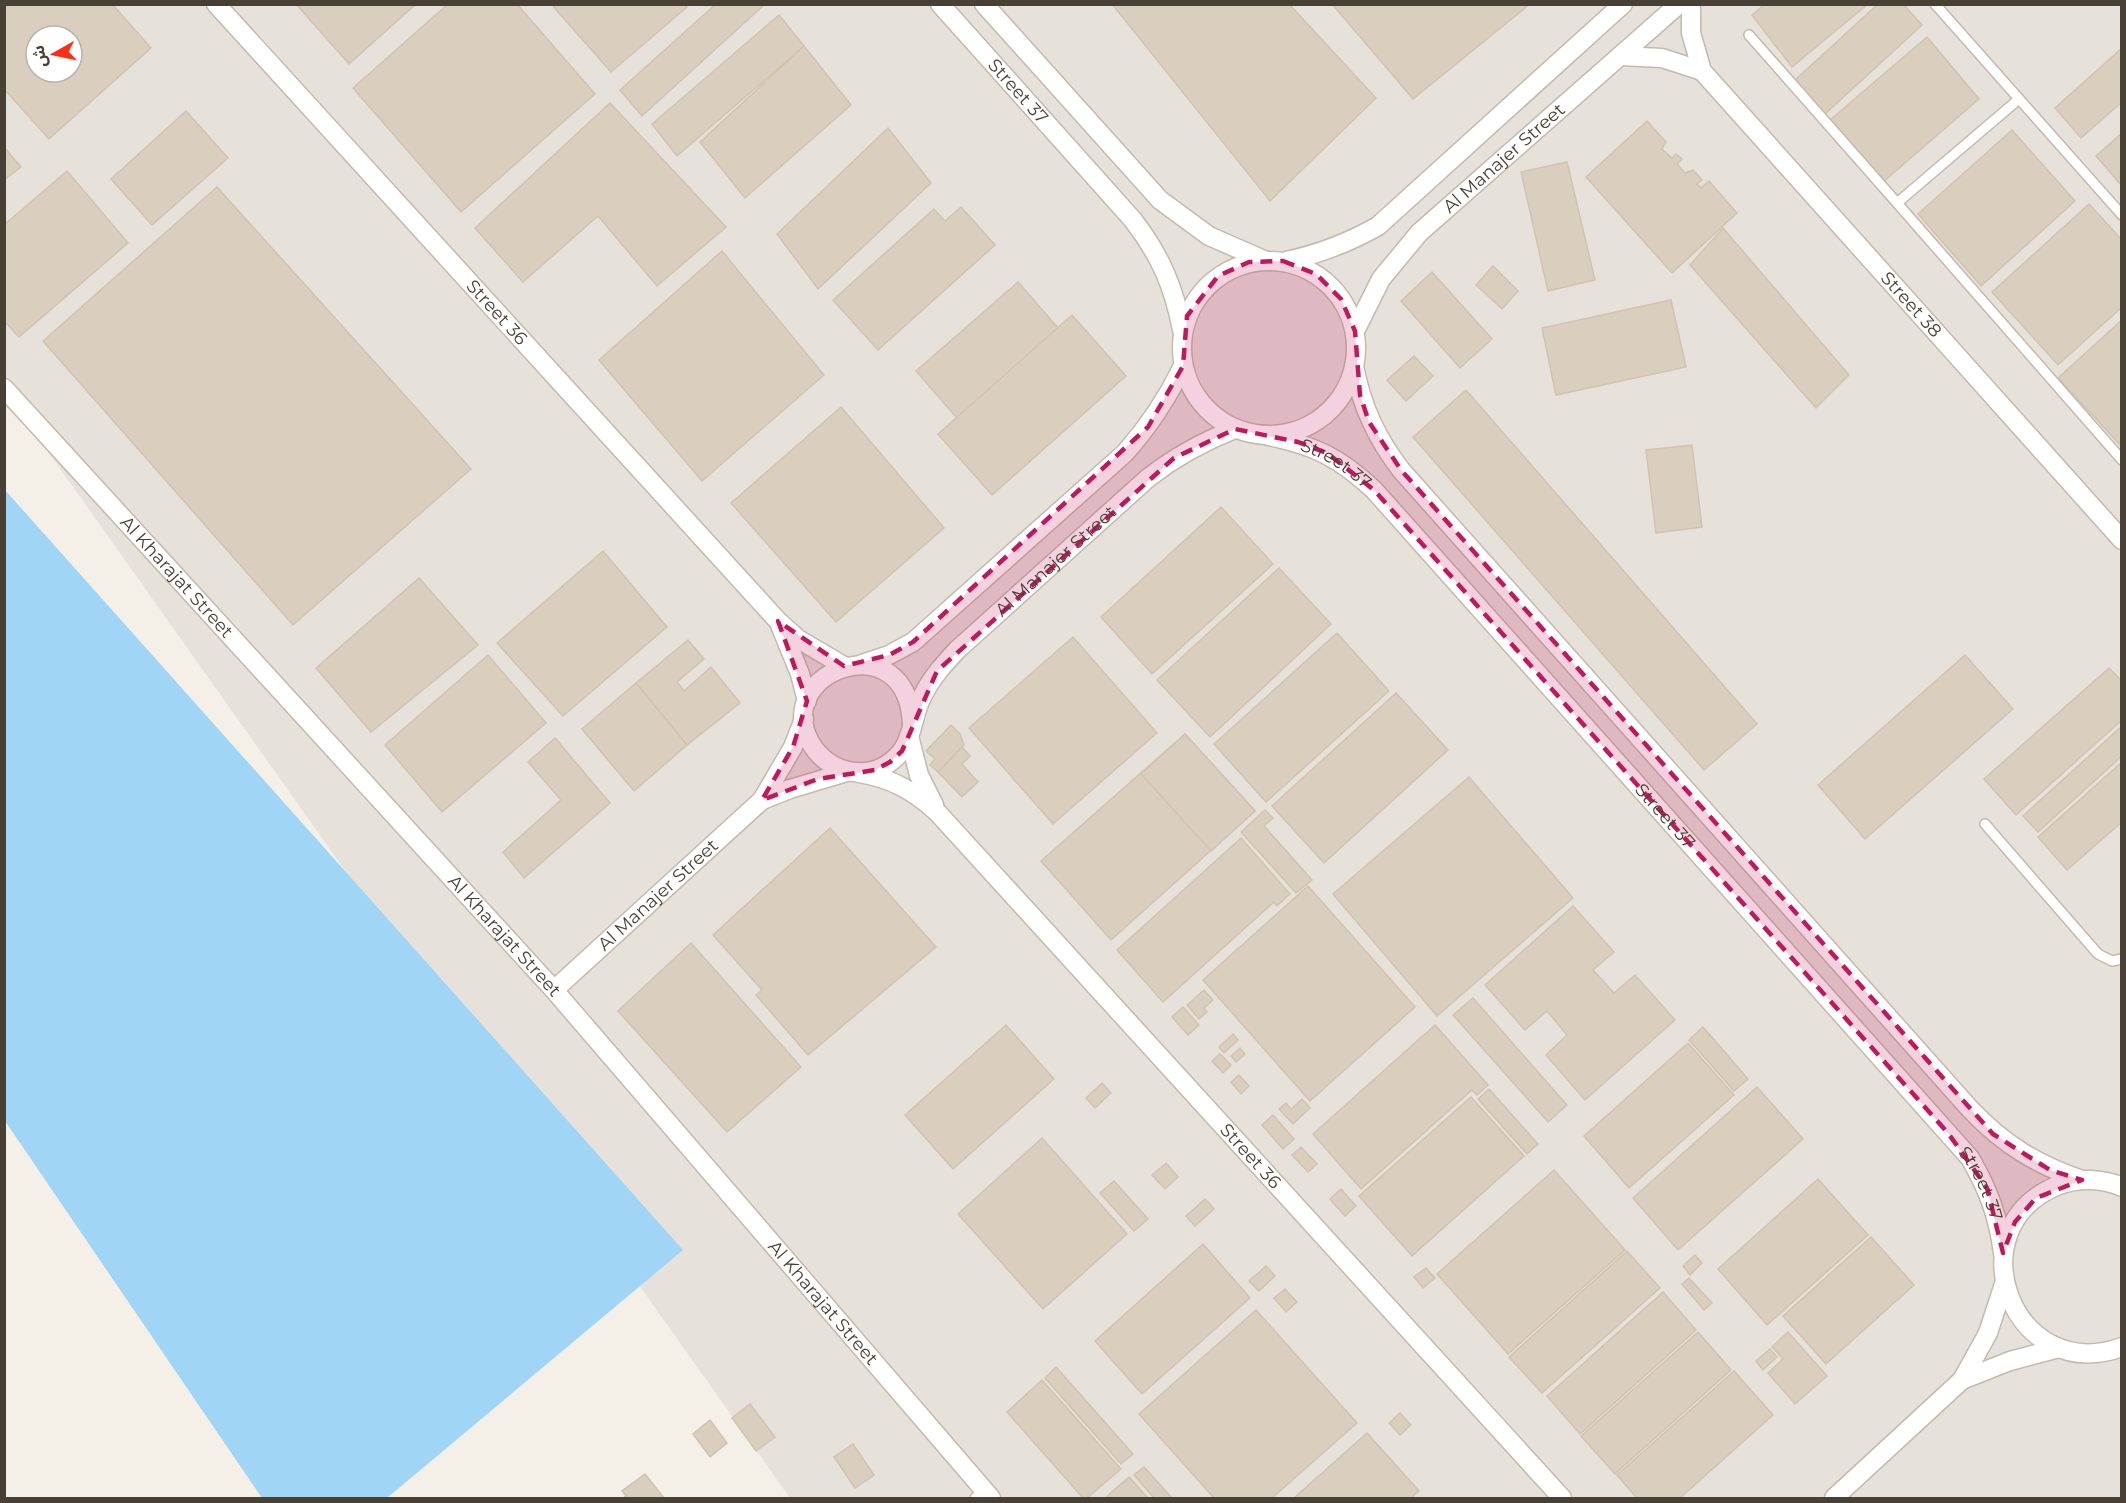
<svg xmlns="http://www.w3.org/2000/svg" width="2126" height="1503" font-family="Montserrat,'Noto Sans Arabic',sans-serif">
	<rect width="100%" height="100%" fill="#f4f0e7"/>
	<path fill="#e7e1dc" fill-rule="evenodd" d="M 4,5 L 2121,5 L 2121,1498 L 790,1498 L 5,391 ZM 36,36 L 72,36 L 72,72 L 36,72 Z"/>
	<path fill="#a0d5f5" d="M 5,490 L 683,1250 L 387,1498 L 262,1498 L 5,1121 Z"/>
	<g fill="#dacebe" stroke="#d2c3ae" stroke-width="1.5" fill-rule="evenodd">
		<path d="M 4,4 L 112,4 L 151,48 L 49,139 L 4,89 ZM 36,36 L 72,36 L 72,72 L 36,72 Z"/>
		<path d="M 296,4 L 416,4 L 349,64 Z"/>
		<path d="M 448,4 L 517,4 L 595,94 L 461,212 L 353,88 Z"/>
		<path d="M 551,4 L 684,4 L 687,7 L 611,72 Z"/>
		<path d="M 716,4 L 765,4 L 642,116 L 620,90 Z"/>
		<path d="M 1112,4 L 1289,4 L 1376,98 L 1270,201 Z"/>
		<path d="M 1332,4 L 1530,4 L 1413,99 Z"/>
		<path d="M 1765,4 L 1868,4 L 1792,67 L 1752,15 Z"/>
		<path d="M 1878,4 L 1903,4 L 1922,25 L 1824,115 L 1794,81 Z"/>
		<path d="M 779,15 L 804,46 L 677,156 L 652,124 Z"/>
		<path d="M 1927,37 L 1979,99 L 1883,182 L 1830,120 Z"/>
		<path d="M 804,46 L 851,105 L 745,198 L 700,142 Z"/>
		<path d="M 2122,48 L 2122,102 L 2081,138 L 2055,108 Z"/>
		<path d="M 610,103 L 726,227 L 657,286 L 598,216 L 523,282 L 475,228 Z"/>
		<path d="M 186,111 L 228,158 L 152,225 L 111,179 Z"/>
		<path d="M 1647,121 L 1666,142 L 1662,149 L 1672,158 L 1676,154 L 1682,159 L 1677,164 L 1685,173 L 1693,170 L 1702,180 L 1697,184 L 1701,188 L 1709,181 L 1737,213 L 1672,273 L 1586,177 Z"/>
		<path d="M 888,128 L 931,183 L 818,289 L 777,234 Z"/>
		<path d="M 2012,130 L 2075,201 L 1981,286 L 1918,214 Z"/>
		<path d="M 2122,133 L 2122,186 L 2096,156 Z"/>
		<path d="M 4,147 L 21,167 L 4,180 Z"/>
		<path d="M 1567,162 L 1595,280 L 1548,291 L 1521,172 Z"/>
		<path d="M 67,171 L 128,243 L 19,337 L 4,321 L 4,225 Z"/>
		<path d="M 217,187 L 471,469 L 293,625 L 43,341 Z"/>
		<path d="M 2089,204 L 2122,240 L 2122,307 L 2058,365 L 1992,292 Z"/>
		<path d="M 961,207 L 995,245 L 878,350 L 833,300 L 934,209 L 945,221 Z"/>
		<path d="M 1723,228 L 1849,375 L 1816,408 L 1690,265 Z"/>
		<path d="M 722,251 L 824,375 L 702,481 L 599,360 Z"/>
		<path d="M 1493,266 L 1518,291 L 1502,309 L 1476,285 Z"/>
		<path d="M 1432,272 L 1492,339 L 1460,368 L 1401,301 Z"/>
		<path d="M 1018,282 L 1059,329 L 957,418 L 916,371 Z"/>
		<path d="M 1671,300 L 1686,367 L 1556,395 L 1542,328 Z"/>
		<path d="M 1072,315 L 1126,376 L 992,495 L 938,434 Z"/>
		<path d="M 2122,320 L 2122,447 L 2058,378 Z"/>
		<path d="M 1414,356 L 1433,376 L 1406,401 L 1387,380 Z"/>
		<path d="M 1466,390 L 1757,724 L 1704,770 L 1413,437 Z"/>
		<path d="M 841,407 L 944,528 L 836,622 L 731,503 Z"/>
		<path d="M 1692,445 L 1702,527 L 1656,533 L 1646,450 Z"/>
		<path d="M 1221,507 L 1273,564 L 1152,674 L 1101,617 Z"/>
		<path d="M 603,551 L 667,627 L 563,716 L 497,643 Z"/>
		<path d="M 1279,568 L 1331,624 L 1210,737 L 1157,680 Z"/>
		<path d="M 419,578 L 478,645 L 371,732 L 316,668 Z"/>
		<path d="M 1337,633 L 1389,691 L 1266,802 L 1214,744 Z"/>
		<path d="M 1073,637 L 1157,733 L 1053,824 L 969,728 Z"/>
		<path d="M 688,640 L 704,659 L 677,682 L 684,691 L 711,667 L 740,703 L 687,745 L 636,683 Z"/>
		<path d="M 488,655 L 546,723 L 442,812 L 385,745 Z"/>
		<path d="M 1965,655 L 2013,709 L 1865,839 L 1818,785 Z"/>
		<path d="M 2109,668 L 2122,681 L 2122,720 L 2016,815 L 1984,779 Z"/>
		<path d="M 636,683 L 687,745 L 634,791 L 582,729 Z"/>
		<path d="M 1396,693 L 1448,750 L 1324,863 L 1272,806 Z"/>
		<path d="M 951,725 L 960,734 L 964,745 L 938,772 L 930,765 L 935,759 L 926,751 Z"/>
		<path d="M 2122,726 L 2122,756 L 2038,832 L 2023,816 Z"/>
		<path d="M 1185,734 L 1255,811 L 1111,940 L 1041,861 Z"/>
		<path d="M 1185,734 L 1255,811 L 1211,851 L 1141,774 Z"/>
		<path d="M 555,738 L 610,803 L 524,878 L 503,852 L 561,800 L 528,762 Z"/>
		<path d="M 962,747 L 970,756 L 962,764 L 978,782 L 962,797 L 938,772 Z"/>
		<path d="M 2122,762 L 2122,822 L 2067,870 L 2038,837 Z"/>
		<path d="M 1469,777 L 1573,898 L 1437,1016 L 1333,894 Z"/>
		<path d="M 1265,810 L 1273,818 L 1264,826 L 1312,880 L 1296,893 L 1241,832 Z"/>
		<path d="M 830,828 L 936,947 L 808,1055 L 756,995 L 762,990 L 713,935 Z"/>
		<path d="M 1241,838 L 1290,894 L 1277,906 L 1274,902 L 1163,1002 L 1117,950 Z"/>
		<path d="M 1308,886 L 1415,1007 L 1310,1101 L 1203,980 Z"/>
		<path d="M 1573,906 L 1614,952 L 1593,970 L 1614,993 L 1635,975 L 1675,1020 L 1585,1100 L 1546,1055 L 1567,1035 L 1547,1011 L 1525,1030 L 1485,985 Z"/>
		<path d="M 691,943 L 801,1067 L 727,1132 L 618,1011 Z"/>
		<path d="M 1204,990 L 1213,1000 L 1204,1008 L 1207,1012 L 1199,1019 L 1187,1005 Z"/>
		<path d="M 1473,998 L 1567,1105 L 1548,1122 L 1453,1015 Z"/>
		<path d="M 1183,1007 L 1199,1025 L 1188,1035 L 1172,1017 Z"/>
		<path d="M 1006,1025 L 1054,1079 L 953,1169 L 905,1115 Z"/>
		<path d="M 1435,1025 L 1488,1085 L 1477,1095 L 1472,1090 L 1361,1189 L 1313,1134 Z"/>
		<path d="M 1703,1027 L 1748,1079 L 1734,1091 L 1689,1040 Z"/>
		<path d="M 1233,1034 L 1238,1040 L 1224,1053 L 1219,1047 Z"/>
		<path d="M 1688,1043 L 1734,1095 L 1629,1188 L 1584,1136 Z"/>
		<path d="M 1240,1048 L 1245,1054 L 1236,1062 L 1231,1056 Z"/>
		<path d="M 1220,1054 L 1231,1065 L 1223,1073 L 1212,1061 Z"/>
		<path d="M 1239,1075 L 1249,1086 L 1241,1094 L 1231,1082 Z"/>
		<path d="M 1102,1083 L 1111,1093 L 1095,1108 L 1086,1098 Z"/>
		<path d="M 1757,1087 L 1803,1139 L 1678,1250 L 1633,1198 Z"/>
		<path d="M 1489,1089 L 1538,1144 L 1527,1154 L 1478,1099 Z"/>
		<path d="M 1471,1097 L 1524,1156 L 1412,1256 L 1359,1196 Z"/>
		<path d="M 1302,1099 L 1310,1108 L 1293,1124 L 1279,1109 L 1286,1103 L 1291,1109 Z"/>
		<path d="M 1273,1115 L 1294,1139 L 1283,1149 L 1262,1125 Z"/>
		<path d="M 1042,1138 L 1127,1234 L 1043,1309 L 958,1214 Z"/>
		<path d="M 1301,1147 L 1317,1164 L 1308,1172 L 1292,1155 Z"/>
		<path d="M 1166,1163 L 1178,1177 L 1165,1189 L 1152,1175 Z"/>
		<path d="M 1554,1170 L 1625,1250 L 1508,1354 L 1437,1274 Z"/>
		<path d="M 1818,1179 L 1868,1235 L 1767,1325 L 1718,1269 Z"/>
		<path d="M 1114,1181 L 1148,1219 L 1134,1231 L 1100,1193 Z"/>
		<path d="M 1341,1189 L 1356,1206 L 1345,1216 L 1330,1199 Z"/>
		<path d="M 1205,1199 L 1214,1209 L 1195,1226 L 1186,1216 Z"/>
		<path d="M 1871,1237 L 1914,1285 L 1826,1364 L 1783,1316 Z"/>
		<path d="M 1203,1244 L 1250,1298 L 1142,1394 L 1095,1341 Z"/>
		<path d="M 1627,1251 L 1660,1288 L 1542,1393 L 1509,1357 Z"/>
		<path d="M 1695,1255 L 1702,1263 L 1690,1275 L 1683,1266 Z"/>
		<path d="M 1266,1266 L 1275,1276 L 1259,1291 L 1249,1281 Z"/>
		<path d="M 1426,1268 L 1435,1278 L 1423,1288 L 1414,1277 Z"/>
		<path d="M 1689,1278 L 1712,1303 L 1704,1310 L 1682,1284 Z"/>
		<path d="M 1285,1289 L 1297,1302 L 1286,1312 L 1274,1298 Z"/>
		<path d="M 1663,1292 L 1696,1330 L 1580,1434 L 1547,1396 Z"/>
		<path d="M 1256,1310 L 1357,1423 L 1272,1498 L 1214,1498 L 1139,1414 Z"/>
		<path d="M 1698,1332 L 1731,1370 L 1615,1474 L 1581,1436 Z"/>
		<path d="M 1788,1332 L 1827,1376 L 1795,1404 L 1768,1373 L 1783,1359 L 1772,1347 Z"/>
		<path d="M 1770,1349 L 1777,1357 L 1763,1370 L 1756,1361 Z"/>
		<path d="M 1056,1367 L 1133,1454 L 1121,1464 L 1045,1378 Z"/>
		<path d="M 1734,1371 L 1773,1415 L 1680,1498 L 1637,1498 L 1617,1475 Z"/>
		<path d="M 1042,1380 L 1121,1469 L 1087,1498 L 1083,1498 L 1007,1412 Z"/>
		<path d="M 750,1404 L 775,1437 L 756,1451 L 732,1418 Z"/>
		<path d="M 1400,1413 L 1411,1425 L 1400,1435 L 1389,1423 Z"/>
		<path d="M 710,1420 L 727,1443 L 710,1457 L 693,1434 Z"/>
		<path d="M 1367,1433 L 1419,1491 L 1411,1498 L 1294,1498 Z"/>
		<path d="M 853,1444 L 874,1475 L 855,1488 L 834,1457 Z"/>
		<path d="M 1144,1467 L 1172,1498 L 1154,1498 L 1134,1475 Z"/>
		<path d="M 645,1474 L 664,1498 L 623,1498 L 626,1496 L 622,1491 Z"/>
		<path d="M 1129,1477 L 1148,1498 L 1105,1498 Z"/>
	</g>
	<g fill="none" stroke-linecap="round" stroke-linejoin="round">
		<defs>
			<g id="service">
				<path d="M 1935,4 L 2122,215"/>
				<path d="M 1749,35 L 1897,203"/>
				<path d="M 2019,99 L 1897,203 L 2122,460"/>
				<path d="M 1985,824 L 2098,954 L 2112,961 L 2122,959"/>
				<path d="M 975,1498 L 985,1491"/>
			</g>
			<g id="minor">
				<path id="s1" d="M 216,4 L 778,621 L 798,639 L 844,666"/>
				<path id="s2" d="M 940,4 L 1133,220 C 1160,255 1174,287 1182,330"/>
				<path d="M 984,4 L 1160,200 L 1209,236 L 1264,260"/>
				<path id="s3" d="M 1691,4 L 1691,33 L 1702,71 L 2122,540"/>
				<path d="M 1620,56 L 1662,58 L 1702,71"/>
				<circle cx="1269" cy="348" r="87"/>
				<path d="M 1286,261 C 1320,254 1348,243 1378,226 L 1623,4"/>
				<path id="s4" d="M 1355,331 L 1381,279 L 1419,233 L 1679,4"/>
				<path d="M 1354,366 C 1362,407 1376,437 1401,470 L 1970,1109 C 2003,1144 2037,1165 2082,1180"/>
				<path id="s5" d="M 4,388 L 554,990 L 991,1498"/>
				<path id="s6" d="M 1268,436 C 1314,445 1340,458 1374,490 L 1970,1158 C 1989,1191 1998,1216 2003,1253"/>
				<path d="M 780,625 L 800,674 L 807,701"/>
				<path d="M 862,664 L 889,655 L 913,642 L 1125,453 C 1149,426 1167,399 1183,366"/>
				<path id="s7" d="M 912,726 C 909,620 771,671 810,742 C 829,776 874,784 901,752 C 913,737 913,714 922,697 C 931,678 944,664 957,650 L 1148,478 C 1175,457 1202,442 1235,429"/>
				<path d="M 909,736 L 919,775 L 934,805"/>
				<path id="s8" d="M 859,773 C 891,778 914,791 937,812 L 1562,1498"/>
				<path d="M 762,800 L 790,789 L 847,772"/>
				<path id="s9" d="M 554,990 L 762,800 L 793,747 L 804,719"/>
				<path d="M 2122,1187 C 2102,1178 2079,1178 2059,1185 C 1953,1226 2012,1387 2122,1347"/>
				<path d="M 1962,1380 L 2010,1361 L 2059,1348"/>
				<path d="M 1834,1498 L 1962,1380 L 1988,1333 L 2004,1284"/>
			</g>
		</defs>
		<use href="#service" stroke="#c3baac" stroke-width="12"/>
		<use href="#minor" stroke="#c3baac" stroke-width="21"/>
		<use href="#service" stroke="#fff" stroke-width="9"/>
		<use href="#minor" stroke="#fff" stroke-width="18"/>
	</g>
	<path fill="#c2185b" fill-opacity="0.2" stroke="#c2185b" stroke-width="4.5" stroke-dasharray="12 8" stroke-linejoin="round" d="M 1283,261 L 1316,274 L 1341,299 L 1355,331 L 1360,395 L 1369,422 L 1401,470 L 1993,1134 L 2050,1170 L 2082,1180 L 2036,1198 L 2015,1222 L 2003,1253 L 1987,1188 L 1948,1133 L 1374,490 L 1327,453 L 1298,442 L 1235,429 L 1174,458 L 937,671 L 902,751 L 890,762 L 875,770 L 818,779 L 762,800 L 793,747 L 807,701 L 778,621 L 844,666 L 889,655 L 913,642 L 1148,427 L 1183,366 L 1187,316 L 1218,276 L 1249,262 Z"/>
	<g text-anchor="middle" dominant-baseline="central" stroke-width="5" stroke-linejoin="round" paint-order="stroke">
		<g font-size="18" fill="#484035" stroke="#fff">
			<text stroke="none"><textPath href="#s2" startOffset="117">Street 37</textPath></text>
			<text stroke="none"><textPath href="#s4" startOffset="231">Al Manajer Street</textPath></text>
			<text stroke="none"><textPath href="#s3" startOffset="382">Street 38</textPath></text>
			<text stroke="none"><textPath href="#s1" startOffset="417">Street 36</textPath></text>
			<text stroke="none"><textPath href="#s6" startOffset="74">Street 37</textPath></text>
			<text stroke="none"><textPath href="#s7" startOffset="560">Al Manajer Street</textPath></text>
			<text stroke="none"><textPath href="#s5" startOffset="256">Al Kharajat Street</textPath></text>
			<text stroke="none"><textPath href="#s6" startOffset="558">Street 37</textPath></text>
			<text stroke="none"><textPath href="#s9" startOffset="141">Al Manajer Street</textPath></text>
			<text stroke="none"><textPath href="#s5" startOffset="742">Al Kharajat Street</textPath></text>
			<text stroke="none"><textPath href="#s8" startOffset="554">Street 36</textPath></text>
			<text stroke="none"><textPath href="#s6" startOffset="1044">Street 37</textPath></text>
			<text stroke="none"><textPath href="#s5" startOffset="1228">Al Kharajat Street</textPath></text>
		</g>
	</g>
	<rect width="2126" height="1503" fill="none" stroke="#484035" stroke-width="12"/>
	<g transform="translate(54 54) rotate(261)"><circle r="28" fill="#ffffff" stroke="#b6b3ae" stroke-width="1.5"/>
	<path d="M0-4.5L10 22L0 15L-10 22Z" fill="#ff2d13"/>
	<text y="-9" font-size="16" font-weight="bold" text-anchor="middle" fill="#484035">ش</text>
	</g>
</svg>
